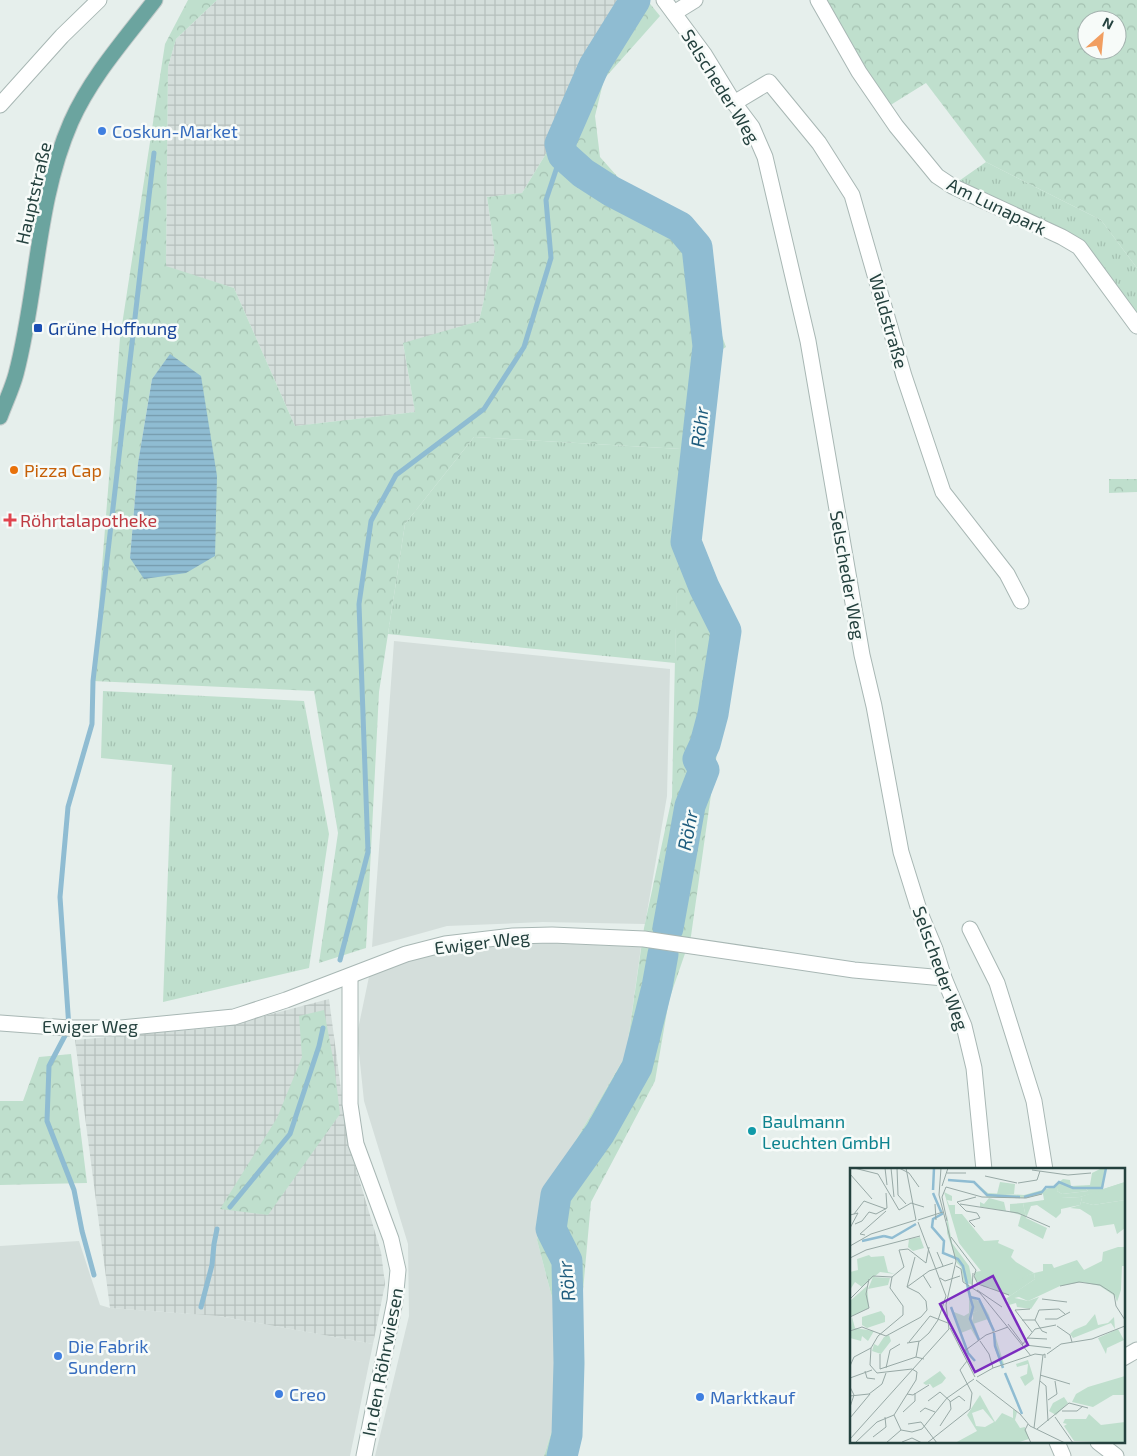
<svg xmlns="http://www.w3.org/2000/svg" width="1137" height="1456" font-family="'Exo 2',sans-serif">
	<defs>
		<pattern id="industrial-grid" width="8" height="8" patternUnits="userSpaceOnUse" patternTransform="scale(1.25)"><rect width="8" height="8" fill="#d4dedb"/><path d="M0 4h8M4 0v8" fill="none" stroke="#b6c0bd"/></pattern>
		<pattern id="grass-tufts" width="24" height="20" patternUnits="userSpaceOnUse" patternTransform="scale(1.25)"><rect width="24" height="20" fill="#bfdfcd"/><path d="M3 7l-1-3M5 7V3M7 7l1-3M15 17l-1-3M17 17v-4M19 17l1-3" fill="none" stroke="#a4c1b1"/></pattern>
		<pattern id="forest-crowns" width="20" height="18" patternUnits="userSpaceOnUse" patternTransform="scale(1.25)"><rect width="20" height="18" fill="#bfdfcd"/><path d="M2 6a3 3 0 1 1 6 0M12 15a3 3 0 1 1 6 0" fill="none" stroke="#a4c1b1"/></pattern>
		<pattern id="water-rules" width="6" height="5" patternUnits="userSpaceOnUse" patternTransform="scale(1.25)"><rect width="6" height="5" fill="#8fbcd2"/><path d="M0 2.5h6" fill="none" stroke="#759aac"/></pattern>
	</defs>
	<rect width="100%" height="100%" fill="#e6efec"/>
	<g fill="#d4dedb">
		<path d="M 394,641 L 670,669 L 667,796 L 645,924 L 543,922 L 447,926 L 372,947 Z"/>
		<path d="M 551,943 L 641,947 L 626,1055 L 546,1191 L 537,1240 L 565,1347 L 554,1424 L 544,1456 L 375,1456 L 409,1316 L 408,1244 L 364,1101 L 357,1034 L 370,972 L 452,947 Z"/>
		<path d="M 79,1241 L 100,1305 L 110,1308 L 219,1316 L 373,1344 L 350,1456 L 0,1456 L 0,1246 Z"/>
	</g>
	<g fill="url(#industrial-grid)">
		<path d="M 217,0 L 627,0 L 558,134 L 522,193 L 487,197 L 495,252 L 479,321 L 403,344 L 415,412 L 295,426 L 234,288 L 166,267 L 168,67 L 176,39 Z"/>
		<path d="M 329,999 L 348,1142 L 381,1252 L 385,1284 L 373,1344 L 219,1316 L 110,1308 L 75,1040 L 222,1027 Z"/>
	</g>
	<g fill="url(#grass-tufts)">
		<path d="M 986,162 L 1101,220 L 1137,268 L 1137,321 L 1084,246 L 956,183 Z"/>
		<path d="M 474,437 L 681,449 L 675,663 L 388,634 L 405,524 Z"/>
		<path d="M 103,691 L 304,701 L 329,834 L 309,968 L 163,1002 L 172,765 L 101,758 Z"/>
	</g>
	<g fill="url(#forest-crowns)" fill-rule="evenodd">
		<path d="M 188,0 L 217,0 L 176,39 L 168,67 L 166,266 L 234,288 L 295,426 L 415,412 L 403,343 L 479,321 L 495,252 L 487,197 L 522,193 L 558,134 L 627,0 L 647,0 L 660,16 L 604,79 L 595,116 L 600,157 L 632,193 L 689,243 L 726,347 L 713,355 L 697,539 L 735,625 L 691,936 L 669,1000 L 655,1081 L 591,1202 L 580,1324 L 583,1371 L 575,1456 L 544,1456 L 554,1424 L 565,1347 L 537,1240 L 546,1191 L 626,1055 L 644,928 L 672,797 L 677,567 L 681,449 L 474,437 L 405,524 L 379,692 L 366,948 L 319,963 L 338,833 L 314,691 L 93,681 L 120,338 L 165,44 ZM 170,355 L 130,558 L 138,463 L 152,379 Z"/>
		<path d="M 826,0 L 1137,0 L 1137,268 L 1101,220 L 986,162 L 926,83 L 889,106 L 827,6 ZM 1087,20 L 1117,20 L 1117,50 L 1087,50 Z"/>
		<path d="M 1109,479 L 1137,479 L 1137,492 L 1109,493 Z"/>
		<path d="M 324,1010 L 334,1064 L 340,1114 L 268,1215 L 220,1209 L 277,1118 L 302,1057 L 299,1016 Z"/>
		<path d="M 71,1054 L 87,1183 L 0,1185 L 0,1101 L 23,1101 L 39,1057 Z"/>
	</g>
	<path fill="url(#water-rules)" d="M 170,354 L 201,376 L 217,476 L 215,556 L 186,573 L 144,579 L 130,558 L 138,463 L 152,379 Z"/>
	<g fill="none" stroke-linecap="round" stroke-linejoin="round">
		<g stroke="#8fbcd2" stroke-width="5">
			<path d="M 340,960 L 368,852 L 359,604 L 371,521 L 396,475 L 484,409 L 524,347 L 551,258 L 546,200 L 558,164 L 563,155"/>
			<path d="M 230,1207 L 290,1134 L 319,1046 L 323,1028"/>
			<path d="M 94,1275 L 82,1231 L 74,1190 L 47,1121 L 49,1066 L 69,1028 L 60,897 L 68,807 L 92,724 L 93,681 L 154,153"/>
			<path d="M 201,1307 L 212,1265 L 214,1244 L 217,1229"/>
		</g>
		<g stroke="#8fbcd2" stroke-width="31">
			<path d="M 635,0 L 594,66 L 560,144 L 563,155 L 583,173 L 611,191 L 680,227 L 697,247 L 708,346 L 686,542 L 704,587 L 726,631 L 713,714 L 705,744 L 698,759 L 704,770 L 690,806 L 668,928"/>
			<path d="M 562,1456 L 567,1435 L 569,1363 L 567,1261 L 551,1229 L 556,1195 L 600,1133 L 637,1067 L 657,987 L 663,954"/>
		</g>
		<defs>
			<g id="minor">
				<path d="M 664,0 L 704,54 L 734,103 L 752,127 L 765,157 L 808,341 L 862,655 L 874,706 L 901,852 L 920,913 L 935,949 L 944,978 L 964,1026 L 974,1068 L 984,1170"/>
				<path d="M 818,0 L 859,72 L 896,126 L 937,176 L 952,186 L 1062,237 L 1079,247 L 1137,326"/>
				<path d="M 674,13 L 695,0"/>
				<path d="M 734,103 L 769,82 L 819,143 L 852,195 L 904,376 L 943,492 L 1007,574 L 1021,601"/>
				<path d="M 0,105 L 62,36 L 99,0"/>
				<path d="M 970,929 L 997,983 L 1034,1101 L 1045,1170"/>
				<path d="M 350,976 L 350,1104 L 356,1144 L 391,1239 L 398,1270 L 395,1301 L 364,1456"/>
				<path d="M 0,1023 L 69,1028 L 121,1028 L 234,1017 L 286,1000 L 406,954 L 445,944 L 513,936 L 552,935 L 644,939 L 854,970 L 944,978"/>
				<path d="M 1123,1358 L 1137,1350"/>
				<path d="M 1057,1442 L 1063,1456"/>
				<path d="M 1098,1442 L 1116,1456"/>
			</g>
			<path id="major" d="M 0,417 C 5,403 12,389 16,374 C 38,291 36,202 71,122 C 91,77 125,39 155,0"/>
		</defs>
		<use href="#minor" stroke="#a8b7b4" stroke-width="17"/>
		<use href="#major" stroke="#c2cac9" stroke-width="17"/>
		<use href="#minor" stroke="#fff" stroke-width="15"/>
		<use href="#major" stroke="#6ba49f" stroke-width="15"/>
	</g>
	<g fill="#3f7fe0" stroke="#f7fbf9" stroke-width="2">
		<circle cx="102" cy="131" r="5"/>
		<circle cx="58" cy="1356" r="5"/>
		<circle cx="279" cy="1394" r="5"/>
		<circle cx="700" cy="1397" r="5"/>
	</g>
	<rect fill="#1a4fb4" stroke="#f7fbf9" stroke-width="2" x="33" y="323" width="10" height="10" rx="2.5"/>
	<circle fill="#e8710a" stroke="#f7fbf9" stroke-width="2" cx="14" cy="470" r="5"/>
	<path fill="#e0444e" stroke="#f7fbf9" stroke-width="2" d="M7.5 512.5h5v5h5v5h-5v5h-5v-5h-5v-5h5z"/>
	<circle fill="#0f9aa8" stroke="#f7fbf9" stroke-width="2" cx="752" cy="1131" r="5"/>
	<g text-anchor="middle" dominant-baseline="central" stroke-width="5" stroke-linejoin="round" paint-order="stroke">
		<g font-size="18" fill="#24413e" stroke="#f7fbf9">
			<text transform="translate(721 86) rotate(58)">Selscheder Weg</text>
			<text transform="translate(33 193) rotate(-77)">Hauptstraße</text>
			<text transform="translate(997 206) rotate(26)">Am Lunapark</text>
			<text transform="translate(889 321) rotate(74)">Waldstraße</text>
			<text transform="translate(848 575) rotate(80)">Selscheder Weg</text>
			<text transform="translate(482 942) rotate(-7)">Ewiger Weg</text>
			<text transform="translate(941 968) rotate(70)">Selscheder Weg</text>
			<text x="90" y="1026">Ewiger Weg</text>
			<text transform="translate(382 1362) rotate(-79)">In den Röhrwiesen</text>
		</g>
		<g font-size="18" fill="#366cbe" stroke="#f7fbf9" text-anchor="start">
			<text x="112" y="131">Coskun-Market</text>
			<text x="68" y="1346">Die Fabrik<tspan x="68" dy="21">Sundern</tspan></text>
			<text x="289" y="1394">Creo</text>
			<text x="710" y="1397">Marktkauf</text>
		</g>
		<g font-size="18" fill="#164399" stroke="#f7fbf9" text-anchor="start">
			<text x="48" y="328">Grüne Hoffnung</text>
		</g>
		<g font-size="18" fill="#c56008" stroke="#f7fbf9" text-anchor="start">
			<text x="24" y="470">Pizza Cap</text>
		</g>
		<g font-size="18" fill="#be3a42" stroke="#f7fbf9" text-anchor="start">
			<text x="20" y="520">Röhrtalapotheke</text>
		</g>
		<g font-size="18" fill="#0d838f" stroke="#f7fbf9" text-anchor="start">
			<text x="762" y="1121">Baulmann<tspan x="762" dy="21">Leuchten GmbH</tspan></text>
		</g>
		<g font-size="19" font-style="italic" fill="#1e5c7d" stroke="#f7fbf9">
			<text transform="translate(699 427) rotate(-84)">Röhr</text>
			<text transform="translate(687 830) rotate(-79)">Röhr</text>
			<text transform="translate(566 1281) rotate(-96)">Röhr</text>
		</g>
	</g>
	<g transform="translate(850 1168)">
		<rect width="275" height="275" fill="#e6efec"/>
		<path d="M 150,14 L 165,16 L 164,26 L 147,26 ZM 209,14 L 223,20 L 235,20 L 238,23 L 212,26 L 207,23 ZM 275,14 L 275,32 L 243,37 L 232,34 L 232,30 L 230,37 L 211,41 L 210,30 L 230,29 ZM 139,30 L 154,34 L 156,43 L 130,39 L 130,34 L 134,36 ZM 173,35 L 176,50 L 197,60 L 193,71 L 168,58 L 171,47 L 160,44 L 160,36 ZM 184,105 L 185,111 L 160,128 L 140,120 ZM 23,109 L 40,110 L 38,117 L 18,121 ZM 160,129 L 178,133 L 189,129 L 181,141 L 167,139 L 166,135 L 159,137 L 157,131 ZM 133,140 L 138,151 L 123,156 L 123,145 ZM 245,146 L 248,157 L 258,155 L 264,149 L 265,161 L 261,155 L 223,170 L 220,166 L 224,162 L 236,157 ZM 2,149 L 5,160 L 24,163 L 18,173 L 12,168 L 11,173 L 0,170 ZM 39,167 L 41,173 L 31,186 L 22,183 L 24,176 L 28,178 L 34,169 ZM 178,192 L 184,211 L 175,218 L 170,209 L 177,206 L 178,196 L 167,199 L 166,196 ZM 90,203 L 96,210 L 92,215 L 83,220 L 80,216 L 76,217 L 73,215 Z" fill="#bfdfcd"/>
		<path d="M 252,0 L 259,0 L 255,1 L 253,21 L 275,14 L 269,18 L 230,29 L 211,30 L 211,45 L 206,50 L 187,37 L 181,38 L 176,50 L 173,35 L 194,32 L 193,26 L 176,30 L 137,29 L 127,16 L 138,25 L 174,27 L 203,19 L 213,11 L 220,12 L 221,18 L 240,17 L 242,5 ZM 210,14 L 218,19 L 234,19 L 238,23 L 212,26 L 207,23 ZM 94,24 L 102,28 L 102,33 L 97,32 L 99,37 L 105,37 L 105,46 L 112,46 L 134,73 L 149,72 L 148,75 L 164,82 L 161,89 L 166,94 L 184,105 L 163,114 L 158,125 L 147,120 L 134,119 L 125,111 L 125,104 L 131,103 L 109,75 ZM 232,30 L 232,34 L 243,37 L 275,32 L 275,60 L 267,66 L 264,56 L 244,59 L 241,48 L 230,41 L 220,40 L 230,37 ZM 97,47 L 102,75 L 119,98 L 123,117 L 114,114 L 111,99 L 107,95 L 97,65 ZM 268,79 L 275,79 L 275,98 L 272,98 L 271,122 L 267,134 L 265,128 L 250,118 L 232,114 L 210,118 L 178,133 L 169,129 L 154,132 L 185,111 L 184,105 L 193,103 L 193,96 L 202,96 L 204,100 L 227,92 L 234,102 L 252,93 L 253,84 ZM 19,87 L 21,89 L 34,88 L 38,104 L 45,106 L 30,104 L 12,119 L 5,114 L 0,122 L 0,104 L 8,102 L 7,91 ZM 119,120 L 122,129 L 132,135 L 139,147 L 154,196 L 151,197 L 145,181 L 145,170 L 133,141 L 123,145 L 122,150 L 130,171 L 128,173 L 121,161 L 111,165 L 99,134 L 100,123 L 99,135 L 104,144 L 114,148 L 119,145 ZM 268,161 L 274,172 L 257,180 L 256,186 L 248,170 ZM 275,208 L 275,227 L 263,227 L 243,239 L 222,234 L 226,226 L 238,219 ZM 130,227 L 145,254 L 152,245 L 163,250 L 163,241 L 167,244 L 165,252 L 170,260 L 175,259 L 179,271 L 166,275 L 105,275 L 127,263 L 117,247 ZM 133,241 L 144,254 L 135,259 L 126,258 L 122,245 ZM 214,229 L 218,235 L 206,247 L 199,243 L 203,235 ZM 239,246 L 251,257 L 275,254 L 275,275 L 224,273 L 214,258 L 217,256 L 213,255 L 215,251 L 236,251 Z" fill="#bfdfcd" fill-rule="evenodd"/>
		<path d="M 70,69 L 74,80 L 63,83 L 58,79 L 59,71 ZM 17,118 L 19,140 L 0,149 L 0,133 Z" fill="#bfdfcd"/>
		<path d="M 31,143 L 35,148 L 35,154 L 17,160 L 12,157 L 12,149 Z" fill="#bfdfcd"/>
		<path fill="none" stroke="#8fbcd2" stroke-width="2.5" d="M 98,12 L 124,14 L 137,27 L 170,29M 83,22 L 84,0M 83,25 L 92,46 L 83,51 L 82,59 L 94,73 L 93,85 L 108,91 L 113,98 L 120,129 L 129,131 L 144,163M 174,29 L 192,24 L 196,19 L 204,19 L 209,14 L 223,20 L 252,20 L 256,0M 34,68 L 42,70 L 66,56M 12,73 L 34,68M 120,129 L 123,139 L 120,151 L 129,172M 101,139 L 118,185 L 125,193M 144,165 L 145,178 L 153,200M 155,205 L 172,246"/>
		<path fill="none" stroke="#98a9a6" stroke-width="1" d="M 4,0 L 28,6 L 49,42 L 61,35 L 74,39M 35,0 L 37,17M 41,0 L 44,29M 47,0 L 48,27 L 56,36M 49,0 L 59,5 L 69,19M 56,0 L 66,52M 161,0 L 202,0M 182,2 L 218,7 L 241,5M 97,5 L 116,5M 0,6 L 22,31M 135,8 L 167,15M 168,15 L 187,12 L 190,3M 92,18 L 98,0M 36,25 L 37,40M 126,29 L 107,34 L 116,43 L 127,45 L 130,50M 85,36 L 86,52M 110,36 L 168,45 L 200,59M 4,46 L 14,33 L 36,41M 0,47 L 8,45 L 0,60M 68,52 L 93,44M 97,53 L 92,29 L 96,19 L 132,29 L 176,30 L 192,26M 5,56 L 12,53 L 19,44 L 26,46 L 37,40M 125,59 L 119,53 L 130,50M 15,67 L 10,66 L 36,43M 101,69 L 126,102M 0,78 L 21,66 L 66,52M 87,84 L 93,98M 0,90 L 16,82 L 70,68M 106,98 L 111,101 L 113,114 L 130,125 L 181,188M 126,102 L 124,108 L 128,116 L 159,127M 73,107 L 81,120M 42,109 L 40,120 L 53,138 L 53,147 L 28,168 L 21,180 L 20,197 L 27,205 L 62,201 L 67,204 L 66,212 L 44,247 L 51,262 L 62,264 L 72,261 L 97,230 L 124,211M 42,109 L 54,99 L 49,82 L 58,81 L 76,95 L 79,79M 90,110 L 95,113 L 110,108M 210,118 L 229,114 L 250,117 L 264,126 L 266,138 L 275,152M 57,119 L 79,103 L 103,95M 57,119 L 65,89M 122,120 L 123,105M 127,122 L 152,139M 1,130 L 23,108 L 42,109M 192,131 L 217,134M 180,141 L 165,142 L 182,164M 0,149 L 19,140 L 16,126 L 19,111M 195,151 L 207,151 L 220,144M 172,152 L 185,152 L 192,163 L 197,165M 185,152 L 189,142 L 209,141 L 215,146M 158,156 L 173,176M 207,158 L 220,167 L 222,174M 100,160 L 125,209M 0,163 L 12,159 L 36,168 L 71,149 L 77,142 L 76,133 L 69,125 L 57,119M 177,170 L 197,171M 130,173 L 139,186 L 143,200M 59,174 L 80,148 L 98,155M 57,175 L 70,173 L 79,165 L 88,152 L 96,128 L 68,54M 172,177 L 185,161 L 206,157M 175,177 L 201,180M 113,184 L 136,167 L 158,159M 30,186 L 30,201 L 66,189 L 74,191M 197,186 L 211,176 L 242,171 L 275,158M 66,189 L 69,173M 0,198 L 4,189 L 21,180M 36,200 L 40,182 L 50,176M 15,203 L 17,210 L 25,211M 190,207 L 220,216M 127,209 L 143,200 L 185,186 L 193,187M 0,210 L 22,202M 126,212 L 170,246 L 180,258 L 215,275M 190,213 L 196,218 L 198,253M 0,219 L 4,227 L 0,239M 57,226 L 63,227 L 79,217M 0,228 L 19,226 L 32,216 L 36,205M 198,232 L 207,226 L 205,213M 78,233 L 90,224 L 100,233 L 101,241 L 90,258M 100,234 L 109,228 L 115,233M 212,243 L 227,243 L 233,238M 53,244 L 65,233 L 65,225M 70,244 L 75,240 L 85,244M 205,249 L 223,275M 0,250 L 20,226M 58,256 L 71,254 L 87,275M 178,256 L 175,262 L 181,275M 184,260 L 193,187 L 195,186 L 195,190M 187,261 L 219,235 L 238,240M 23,269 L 36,259 L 35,249M 0,271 L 99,161 L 96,137 L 106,93 L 89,27 L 91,0M 52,274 L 62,270 L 72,275M 5,275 L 27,254 L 44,247M 36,275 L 51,262M 77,275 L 120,241 L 122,225 L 110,202 L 117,193"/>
		<path fill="#7b2cbf" fill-opacity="0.15" stroke="#7b2cbf" stroke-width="2.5" d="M 143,108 L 178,177 L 125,204 L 90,136 Z"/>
		<rect width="275" height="275" fill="none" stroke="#24413e" stroke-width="2.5"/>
	</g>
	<g transform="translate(1102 35) rotate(27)"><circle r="24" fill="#f7fbf9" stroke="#a3b1ae"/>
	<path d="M0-4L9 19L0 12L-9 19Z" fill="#f19e61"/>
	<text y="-8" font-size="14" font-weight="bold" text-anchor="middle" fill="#24413e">N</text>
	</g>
</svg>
